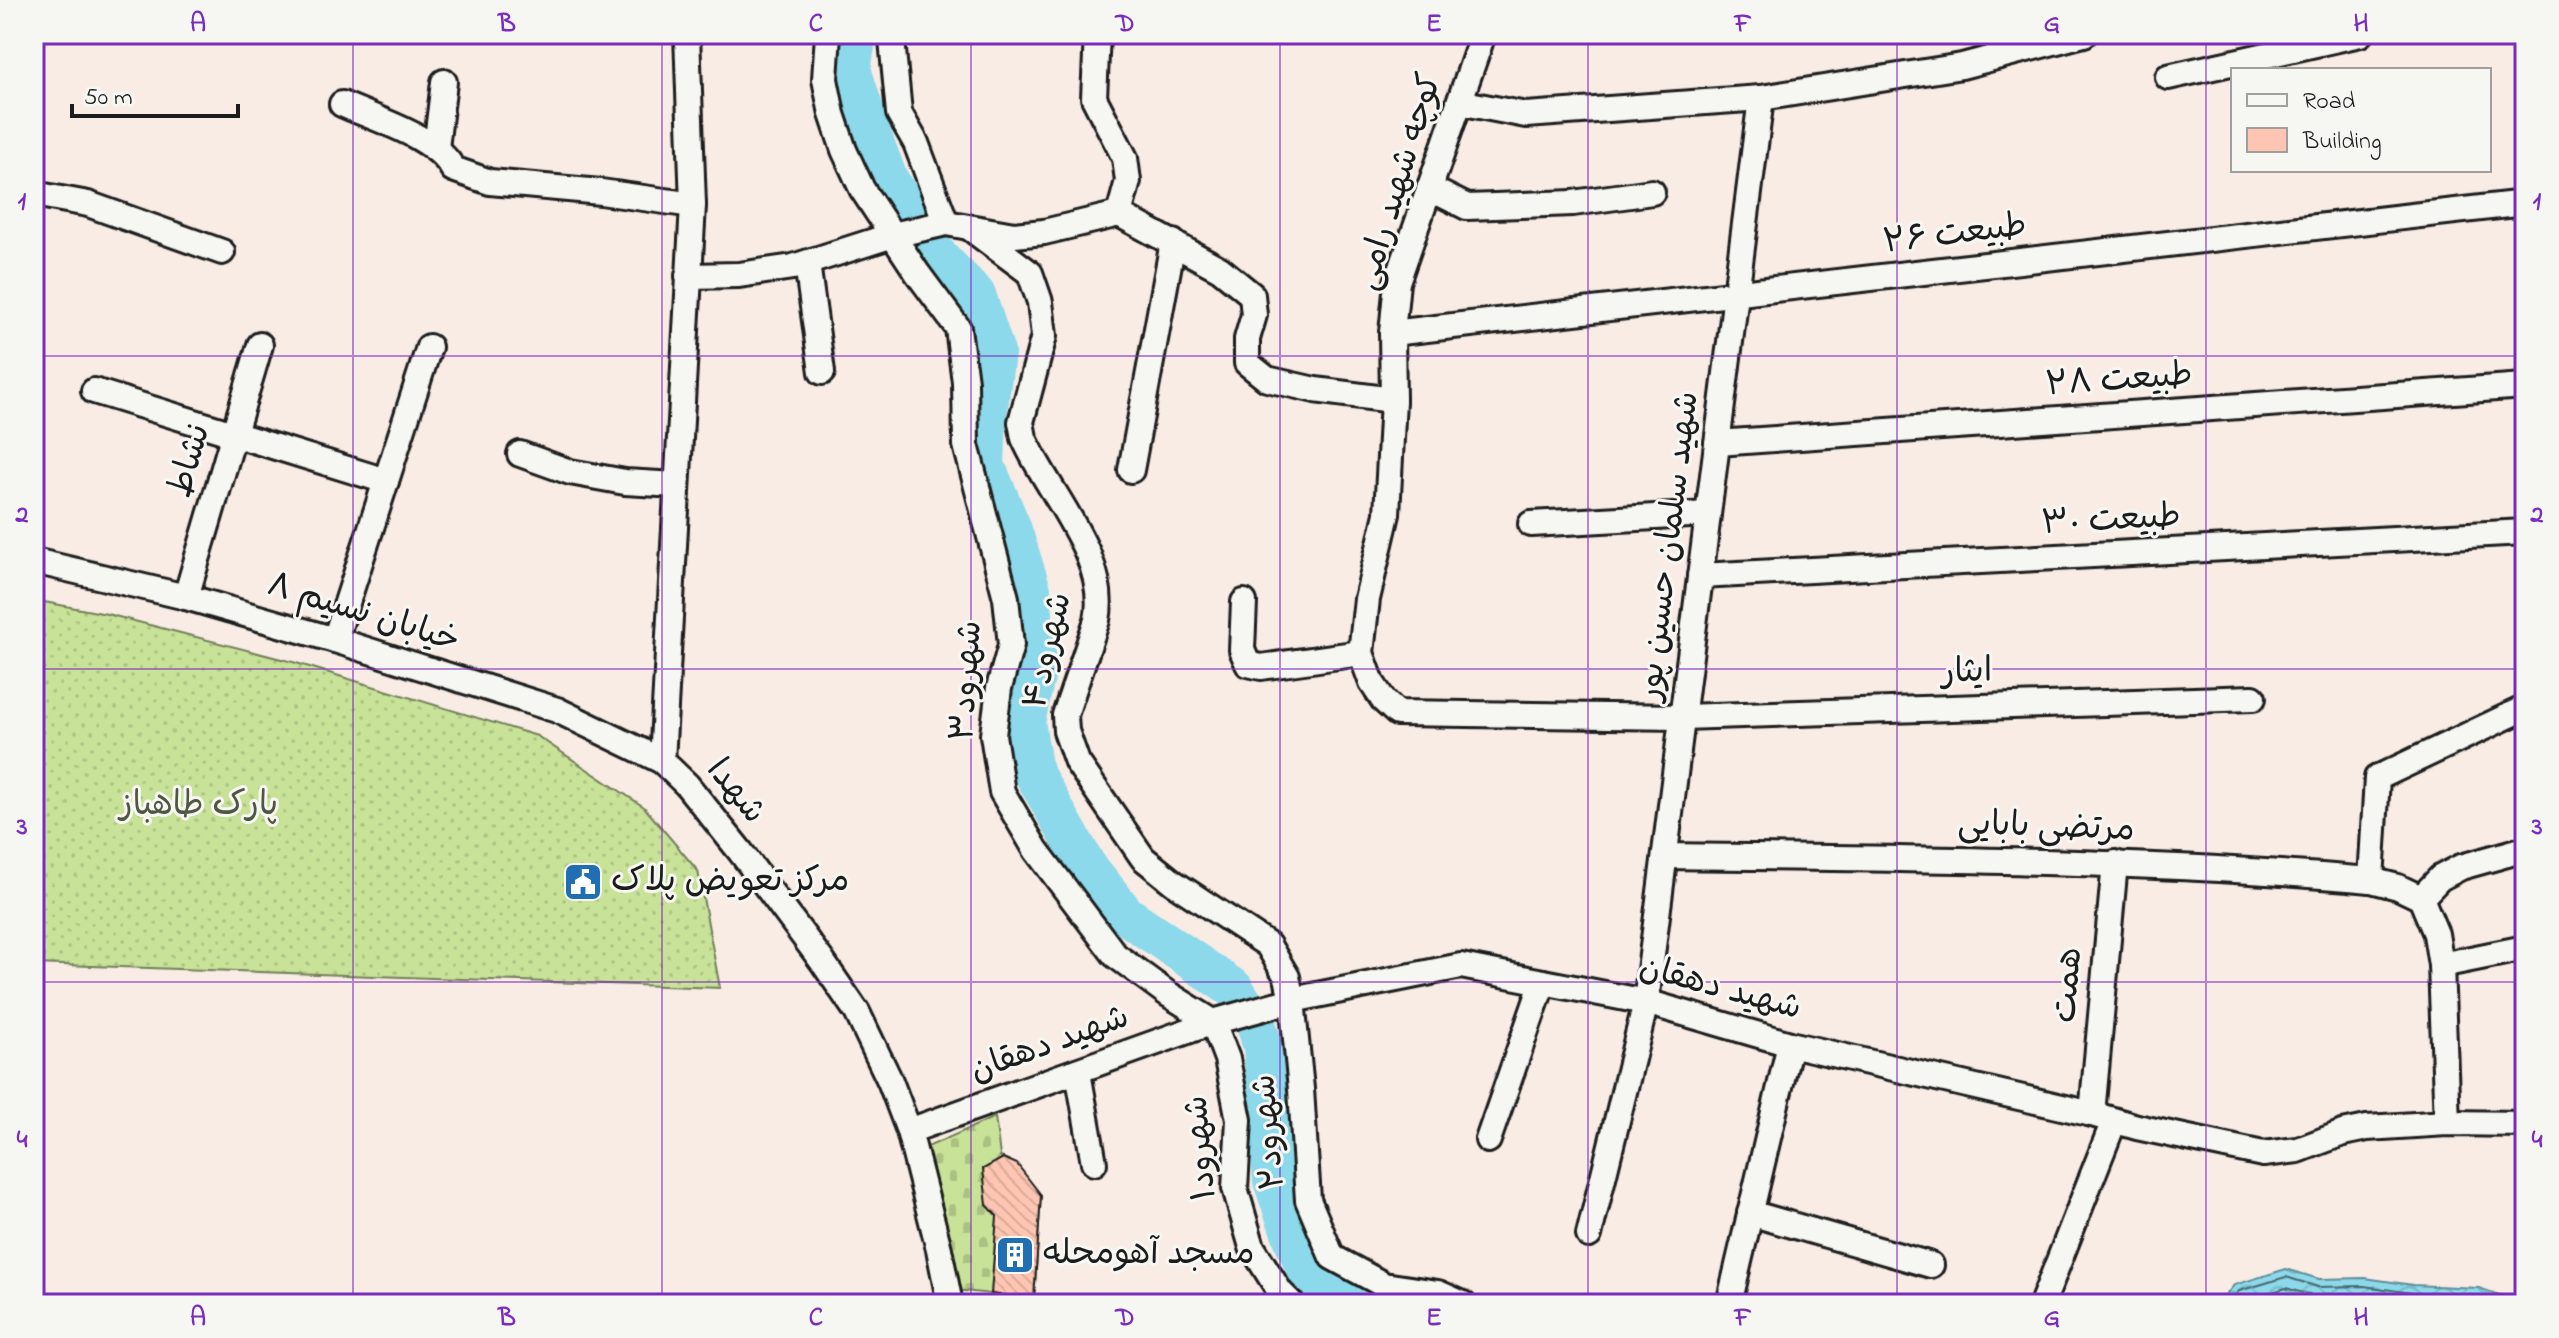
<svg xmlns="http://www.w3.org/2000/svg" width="2559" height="1338" font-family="'Indie Flower','Playpen Sans Arabic',sans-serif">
	<defs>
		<pattern id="grass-dots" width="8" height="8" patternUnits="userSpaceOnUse" patternTransform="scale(2)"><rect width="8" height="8" fill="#c8e298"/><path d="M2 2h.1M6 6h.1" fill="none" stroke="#abc182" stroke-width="1.8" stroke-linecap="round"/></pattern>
		<pattern id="cemetery-stones" width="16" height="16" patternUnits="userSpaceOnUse" patternTransform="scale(2)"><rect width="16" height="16" fill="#c8e298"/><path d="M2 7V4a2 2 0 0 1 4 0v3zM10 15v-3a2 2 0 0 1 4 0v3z" fill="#abc182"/></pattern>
		<pattern id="water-waves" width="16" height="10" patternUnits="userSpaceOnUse" patternTransform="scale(2)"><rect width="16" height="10" fill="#8bd9ea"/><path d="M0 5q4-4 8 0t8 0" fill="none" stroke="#77bac8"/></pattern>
		<pattern id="building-back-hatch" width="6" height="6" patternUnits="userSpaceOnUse" patternTransform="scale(2)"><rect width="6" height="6" fill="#fec6b2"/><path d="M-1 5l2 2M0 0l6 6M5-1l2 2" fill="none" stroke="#d9aa98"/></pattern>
	</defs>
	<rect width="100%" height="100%" fill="#f8ece5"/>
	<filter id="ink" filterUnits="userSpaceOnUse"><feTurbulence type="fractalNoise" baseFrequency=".0125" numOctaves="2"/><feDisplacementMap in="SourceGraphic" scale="16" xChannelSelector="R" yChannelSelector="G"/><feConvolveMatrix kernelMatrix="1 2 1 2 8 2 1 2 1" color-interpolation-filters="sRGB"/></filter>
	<g filter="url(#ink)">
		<path fill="url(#grass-dots)" stroke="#727f5a" stroke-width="2" d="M 34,600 L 107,614 L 293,662 L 537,736 L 644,807 L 698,871 L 720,988 L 34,964 Z"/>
		<path fill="url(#cemetery-stones)" stroke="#727f5a" stroke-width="2" d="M 995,1117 L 1000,1156 L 1041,1195 L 1034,1299 L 956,1290 L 925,1148 Z"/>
		<g fill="url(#water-waves)" stroke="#5f8d98" stroke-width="2">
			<path d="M 2286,1269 L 2319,1279 L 2365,1278 L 2413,1285 L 2479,1288 L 2525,1304 L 2219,1304 L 2234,1285 Z"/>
			<path d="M 1326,1282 L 1372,1304 L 1328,1304 L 1305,1291 Z"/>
		</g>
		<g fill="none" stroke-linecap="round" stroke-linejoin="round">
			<g stroke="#48686e" stroke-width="2">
				<path d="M 2229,1304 L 2239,1291 L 2286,1277 L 2318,1287 L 2364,1286 L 2412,1293 L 2477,1296 L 2502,1304"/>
				<path d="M 2242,1304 L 2245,1300 L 2286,1288 L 2316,1297 L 2364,1296 L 2435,1304"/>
			</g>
			<path stroke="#8bd9ea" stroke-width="40" d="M 857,34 L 851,69 L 871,134 L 888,179 L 937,255 L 976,295 L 995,353 L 987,415 L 985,465 L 1011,527 L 1031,590 L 1037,668 L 1025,722 L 1033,772 L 1086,865 L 1126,915 L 1234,989 L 1256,1024 L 1263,1047 L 1273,1181 L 1293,1238 L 1314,1287 L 1349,1304"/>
		</g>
		<path fill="url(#building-back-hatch)" stroke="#1c1c1c" stroke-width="2" d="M 1003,1158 L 1017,1164 L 1041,1195 L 1034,1299 L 991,1294 L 997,1216 L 987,1205 L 983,1169 Z"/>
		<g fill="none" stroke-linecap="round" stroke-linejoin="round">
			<defs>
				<g id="minor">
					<path d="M 828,34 L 825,79 L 832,114 L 844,150 L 862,189 L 918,274 L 958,328 L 965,382 L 966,445 L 1006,598 L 1011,645 L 999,688 L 993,735 L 1002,792 L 1036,850 L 1115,955 L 1168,994 L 1213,1022"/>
					<path d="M 894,34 L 892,40 L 899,113 L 916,143 L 946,223"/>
					<path d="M 1097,34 L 1094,98 L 1125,158 L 1128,181 L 1119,214"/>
					<path d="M 1483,34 L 1397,282 L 1392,333 L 1393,400 L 1387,514 L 1367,599 L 1361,653 L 1372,683 L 1384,701 L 1397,713 L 1682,717 L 2253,698"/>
					<path d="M 2168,77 L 2360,34"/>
					<path d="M 1459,102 L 1526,115 L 1761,98 L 1962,66 L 2084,34"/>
					<path d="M 342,104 C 377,120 435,136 453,169 L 490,182 L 601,192 L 693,205"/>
					<path d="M 436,148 L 444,82"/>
					<path d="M 1429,188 L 1467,207 L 1573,203 L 1652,192"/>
					<path d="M 34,194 L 88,204 L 222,252"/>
					<path d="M 970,228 L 1030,273 L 1040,302 L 1044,336 L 1021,422 L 1024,438 C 1048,494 1110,557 1097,620 L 1065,715 L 1066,731 L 1077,762 L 1143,858 L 1174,883 L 1268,945 L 1287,977 L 1292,1000 L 1301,1089 L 1308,1200 L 1332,1257 L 1384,1285 L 1438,1293 L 1463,1304"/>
					<path d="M 807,263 L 822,372"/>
					<path d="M 688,276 L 739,275 L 793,267 L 893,235 L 946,223 L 1014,235 L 1044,232 L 1119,214 L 1220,269 L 1252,295 L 1254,315 L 1247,339 L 1247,363 L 1267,379 L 1315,390 L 1393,400"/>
					<path d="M 1392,333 L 2525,203"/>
					<path d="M 94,391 L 386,481"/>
					<path d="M 1717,443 L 2525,386"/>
					<path d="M 520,454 L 570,472 L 625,482 L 677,485"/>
					<path d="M 1131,470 L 1173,242"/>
					<path d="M 1531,524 L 1708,514"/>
					<path d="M 34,561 L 186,597 L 335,640 L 557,710 L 662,761 L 687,785 L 740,851 L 822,961 L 857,1012 L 890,1081 L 909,1131 L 939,1249 L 950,1304"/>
					<path d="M 1700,576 L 2525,532"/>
					<path d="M 186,597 L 260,345"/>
					<path d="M 1244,602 L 1242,650 L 1248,664 L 1261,667 L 1361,653"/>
					<path d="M 335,640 L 429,347"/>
					<path d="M 662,761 L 693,205 L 687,34"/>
					<path d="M 1665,856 C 1901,859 2136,859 2371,880 L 2398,887 L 2421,898"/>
					<path d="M 2371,880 L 2377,778 L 2525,708"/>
					<path d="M 2421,898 L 2436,934 L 2441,965 L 2447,1123"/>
					<path d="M 2421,898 L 2440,878 L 2461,867 L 2525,849"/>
					<path d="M 2441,965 L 2525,948"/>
					<path d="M 1213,1022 L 1227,1059 L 1239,1120 L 1235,1188 L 1252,1247 L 1280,1292 L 1292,1304"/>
					<path d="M 1078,1072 L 1094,1163"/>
					<path d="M 2092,1114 L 2115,863"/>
					<path d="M 909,1131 L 1213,1022 L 1292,1000 L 1461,966 L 1646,1002 L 1790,1044 L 2092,1114 L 2137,1127 L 2263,1154 L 2298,1150 L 2343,1133 L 2367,1128 L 2447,1123 L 2525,1124"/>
					<path d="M 1488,1140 L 1543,982"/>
					<path d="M 1750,1213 L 1931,1265"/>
					<path d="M 1589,1235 L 1646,1002 L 1761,98"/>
					<path d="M 1729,1304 L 1790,1044"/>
					<path d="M 2042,1304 L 2114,1121"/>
				</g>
			</defs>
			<use href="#minor" stroke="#1c1c1c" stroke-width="30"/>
			<use href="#minor" stroke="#f6f6f2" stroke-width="24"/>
		</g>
	</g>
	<path fill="none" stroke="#7b2cbf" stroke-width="2" stroke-opacity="0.55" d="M 353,34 L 353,1304M 662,34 L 662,1304M 971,34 L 971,1304M 1280,34 L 1280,1304M 1588,34 L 1588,1304M 1897,34 L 1897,1304M 2206,34 L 2206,1304M 34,356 L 2525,356M 34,669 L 2525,669M 34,982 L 2525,982"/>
	<defs>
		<symbol id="civic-square" viewBox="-11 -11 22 22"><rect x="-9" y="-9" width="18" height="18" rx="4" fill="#1f6fb2" stroke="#f6f6f2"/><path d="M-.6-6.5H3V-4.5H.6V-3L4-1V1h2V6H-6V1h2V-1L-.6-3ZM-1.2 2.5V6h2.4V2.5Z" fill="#fff"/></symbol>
		<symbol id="building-square" viewBox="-11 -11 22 22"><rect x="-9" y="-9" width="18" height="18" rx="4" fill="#1f6fb2" stroke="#f6f6f2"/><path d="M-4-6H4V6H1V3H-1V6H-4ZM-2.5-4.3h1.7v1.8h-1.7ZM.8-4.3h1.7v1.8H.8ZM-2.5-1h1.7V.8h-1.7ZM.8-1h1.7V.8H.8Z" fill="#fff"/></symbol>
	</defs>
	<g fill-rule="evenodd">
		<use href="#civic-square" x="561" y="860" width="44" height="44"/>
		<use href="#building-square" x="993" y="1233" width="44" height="44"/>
	</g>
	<g text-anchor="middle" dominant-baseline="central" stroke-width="6" stroke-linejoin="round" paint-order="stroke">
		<g font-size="34" fill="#1c1c1c" stroke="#f6f6f2">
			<text transform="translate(1400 182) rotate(-73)">کوچه شهید رامی</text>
			<text transform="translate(1955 235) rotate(-7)">طبیعت ۲۶</text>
			<text transform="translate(2119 381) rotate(-4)">طبیعت ۲۸</text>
			<text transform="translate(191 461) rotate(-74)">نشاط</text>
			<text transform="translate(2111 521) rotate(-3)">طبیعت ۳۰</text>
			<text transform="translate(1670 546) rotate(-83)">شهید سلمان حسین پور</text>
			<text transform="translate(363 614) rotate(17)">خیابان نسیم ۸</text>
			<text transform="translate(1049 651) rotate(-77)">شهرود۴</text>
			<text transform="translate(1967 673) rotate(-2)">ایثار</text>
			<text transform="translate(968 681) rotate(-86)">شهرود۳</text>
			<text transform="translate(735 792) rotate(51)">شهدا</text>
			<text transform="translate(2046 828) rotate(2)">مرتضی بابایی</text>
			<text transform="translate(2069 985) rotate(-85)">همت</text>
			<text transform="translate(1720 989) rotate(15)">شهید دهقان</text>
			<text transform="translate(1050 1045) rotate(-20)">شهید دهقان</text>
			<text transform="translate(1270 1132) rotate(-95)">شهرود۲</text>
			<text transform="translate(1202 1148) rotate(-95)">شهرود۱</text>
		</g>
		<g font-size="34" fill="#505741" stroke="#f6f6f2">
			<text x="199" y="806">پارک طاهباز</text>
		</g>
		<g font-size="34" fill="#1c1c1c" stroke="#f6f6f2" text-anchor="start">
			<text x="611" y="882">مرکز تعویض پلاک</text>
			<text x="1043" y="1255">مسجد آهومحله</text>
		</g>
	</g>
	<rect width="2559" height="1338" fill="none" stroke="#f6f6f2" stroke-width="88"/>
	<rect x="2231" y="68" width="260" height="104" fill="#f6f6f2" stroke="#9f9f9c" stroke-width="2"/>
	<rect x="2247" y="94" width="40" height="12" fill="#f6f6f2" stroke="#9f9f9c" stroke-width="2"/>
	<text x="2303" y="108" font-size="24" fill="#1c1c1c">Road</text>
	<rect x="2247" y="128" width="40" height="24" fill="#fec6b2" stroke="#9f9f9c" stroke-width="2"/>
	<text x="2303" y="148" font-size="24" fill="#1c1c1c">Building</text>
	<path d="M72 104v12h166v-12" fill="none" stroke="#1c1c1c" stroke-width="4"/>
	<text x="84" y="104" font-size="24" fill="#1c1c1c" stroke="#f6f6f2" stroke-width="6" paint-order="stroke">50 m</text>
	<rect x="44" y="44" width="2471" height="1250" fill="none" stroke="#7b2cbf" stroke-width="3"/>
	<g font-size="26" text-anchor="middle" font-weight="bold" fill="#7b2cbf">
		<text x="198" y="31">A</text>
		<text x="507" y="31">B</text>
		<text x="816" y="31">C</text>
		<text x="1125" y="31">D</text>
		<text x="1434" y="31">E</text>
		<text x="1743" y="31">F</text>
		<text x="2052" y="31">G</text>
		<text x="2361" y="31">H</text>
		<text x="22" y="209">1</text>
		<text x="2537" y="209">1</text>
		<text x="22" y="522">2</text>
		<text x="2537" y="522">2</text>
		<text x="22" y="834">3</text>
		<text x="2537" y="834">3</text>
		<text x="22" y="1147">4</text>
		<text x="2537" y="1147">4</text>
		<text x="198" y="1325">A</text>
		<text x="507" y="1325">B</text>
		<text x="816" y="1325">C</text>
		<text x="1125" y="1325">D</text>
		<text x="1434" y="1325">E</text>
		<text x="1743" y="1325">F</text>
		<text x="2052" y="1325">G</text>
		<text x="2361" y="1325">H</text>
	</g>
</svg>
